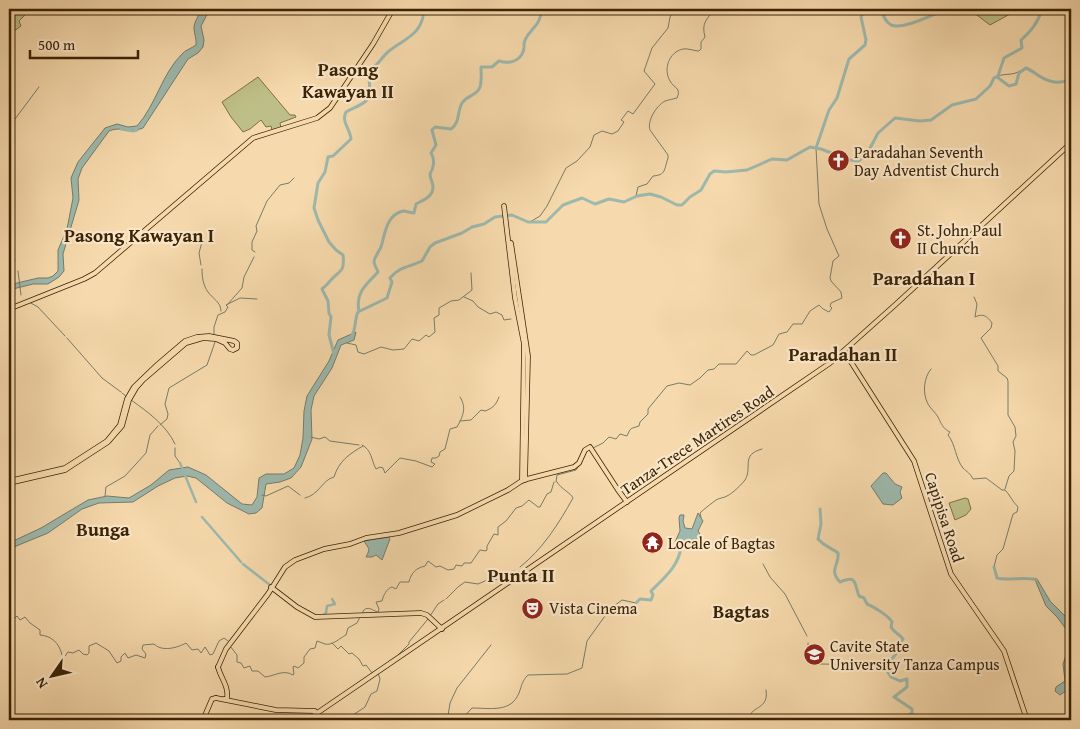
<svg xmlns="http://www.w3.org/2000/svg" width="1080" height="729" font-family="'Gentium Book Plus',serif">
	<rect width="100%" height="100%" fill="#f6d9ac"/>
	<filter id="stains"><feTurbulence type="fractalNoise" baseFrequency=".004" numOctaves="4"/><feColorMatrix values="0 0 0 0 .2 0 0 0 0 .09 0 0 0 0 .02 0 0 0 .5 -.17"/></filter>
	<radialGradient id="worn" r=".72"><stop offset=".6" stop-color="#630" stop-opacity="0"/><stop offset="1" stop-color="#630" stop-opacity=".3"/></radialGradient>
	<g fill="#bebf88" stroke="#7c7146">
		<path d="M 9,9 L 20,9 L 25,15 L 19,21 L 21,26 L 9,35 Z"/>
		<path d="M 969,9 L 1017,9 L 1010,14 L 990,25 Z"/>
		<path d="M 258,77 L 290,115 L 295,115 L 296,117 L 280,123 L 281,128 L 272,130 L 271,126 L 266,127 L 261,120 L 250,129 L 243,132 L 231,117 L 222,102 Z"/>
		<path d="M 965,498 L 968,499 L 971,509 L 966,515 L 955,520 L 949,503 Z"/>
	</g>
	<g fill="#9db9ae" stroke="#767d6a">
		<path d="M 202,9 L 210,9 L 201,26 L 204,40 L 203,47 L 198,53 L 188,59 L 143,128 C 132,133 120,126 109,131 L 82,168 L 78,179 L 79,200 L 63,254 L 64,271 L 59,277 L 48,284 L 33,284 L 9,290 L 9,285 L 38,278 L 48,278 L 53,276 L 58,271 L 58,250 L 67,229 L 73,198 L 71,178 L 78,162 L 105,128 L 117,124 L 128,127 L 137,126 C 156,105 162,73 183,53 C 186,50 192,48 196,45 C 197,39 194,34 194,28 C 194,22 199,15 202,9 Z"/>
		<path d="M 356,332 L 354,340 L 341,345 L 332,368 L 314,396 L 311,410 L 312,439 L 301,467 L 291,478 L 280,482 L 266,484 L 262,508 L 256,513 L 249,514 L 227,503 L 196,478 L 187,476 L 175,478 L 158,486 L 133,502 L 99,503 L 82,509 L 48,533 L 9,549 L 9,543 L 41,528 L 88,500 L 107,496 L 129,498 L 151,485 L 169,470 L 188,467 L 206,475 L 242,504 L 252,505 L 257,497 L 259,478 L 266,474 L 284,474 L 294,468 L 300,455 L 303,438 L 304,411 L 307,396 L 329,361 L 338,340 Z"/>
		<path d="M 883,473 L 886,473 L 895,484 L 902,487 L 900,492 L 902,498 L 893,505 L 883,504 L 871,486 Z"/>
		<path d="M 698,513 L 703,521 L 698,531 L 702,537 L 690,541 L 688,546 L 675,542 L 680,531 L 679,518 L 680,515 L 684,515 L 683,521 L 685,528 L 692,529 Z"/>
		<path d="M 389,537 L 390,539 L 382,560 L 376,555 L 372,557 L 366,557 L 368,553 L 369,549 L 364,541 Z"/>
		<path d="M 1033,578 L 1037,579 L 1050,601 L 1071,622 L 1071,689 L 1070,688 L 1060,695 L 1055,691 L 1056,687 L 1065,681 L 1063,664 L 1071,641 L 1069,633 L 1057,617 L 1046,606 L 1036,582 Z"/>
	</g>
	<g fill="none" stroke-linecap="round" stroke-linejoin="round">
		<g stroke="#767d6a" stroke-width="1">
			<path d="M 998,76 C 1006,73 1012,76 1020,71"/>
			<path d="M 9,123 L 15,119 L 39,87"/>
			<path d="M 636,196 L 638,187 L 647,184 L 653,176 C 666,175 664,170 668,158 L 668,155 L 650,130 C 647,121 656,106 665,101 C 668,100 673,99 677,98 C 678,95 679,94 678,90 C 676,87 672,85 670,81 C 663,69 669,52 683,49 C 688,48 694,51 699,51 L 701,49 L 701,42 L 705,37 C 701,23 707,18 716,9"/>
			<path d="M 530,222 L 540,216 L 547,206 L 566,168 L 577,161 L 590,147 L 594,135 L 602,131 L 612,134 L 618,131 L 624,122 L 621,120 L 628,111 L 633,114 L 655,84 L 644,71 L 652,48 L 668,28 L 670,17 L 676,9"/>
			<path d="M 9,250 L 15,260"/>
			<path d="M 255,252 L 252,250 L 252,242 L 257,231 L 256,226 L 267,201 L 280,185 L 289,183 L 294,178"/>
			<path d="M 201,265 L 199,253 L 202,242"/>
			<path d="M 202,269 C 202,277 203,285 208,292 C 213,299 221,302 221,311"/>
			<path d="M 18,271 L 21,295"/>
			<path d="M 464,297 L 473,301 L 478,307 L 490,314 L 496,312 L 502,315 L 504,320 L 511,319"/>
			<path d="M 974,297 L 977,304 L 975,317 C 983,313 987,316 992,323 L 991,328 L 981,338 L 998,366 L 998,371 L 1007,378 L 1008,381 L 1008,415 L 1015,427 L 1016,436 L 1013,442 L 1015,451 L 1014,471 L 1009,476 L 1005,489"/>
			<path d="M 29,302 L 38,307 L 65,336"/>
			<path d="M 227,305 L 242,288 L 244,277 L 254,257"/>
			<path d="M 214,334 L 214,327 L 218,315 L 225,312 L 228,307 L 226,305 L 240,298 L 257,299"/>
			<path d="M 67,338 L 102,378 L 121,392"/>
			<path d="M 347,343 L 356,345 L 358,352 L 364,354 L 381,347 L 393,350 L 404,349 L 412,339 L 419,341 L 426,335 L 429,337 L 435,332 L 434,318 L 439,315 L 439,308 L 451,301 L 459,300 L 472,290 L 471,273"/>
			<path d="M 931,369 C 924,377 922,393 928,404 C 930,408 935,412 938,417 C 941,423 943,429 950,432 L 948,435 C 956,445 955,458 963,468 C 967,472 970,473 973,479 L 986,478 L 1002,490 L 1005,490 C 1010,495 1012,501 1018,507 L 1017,512 L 1013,514 L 1003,549 L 997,555 L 994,567"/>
			<path d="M 122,393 L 127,397"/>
			<path d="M 131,400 C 148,412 166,425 175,444"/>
			<path d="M 460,421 L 471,420 L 481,410 L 485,411 C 493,408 496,405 499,397"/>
			<path d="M 160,425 L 167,419 L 168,414 L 165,404 L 169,388 L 207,365 L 215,342"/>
			<path d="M 311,437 L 319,439 L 325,437 L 330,441 L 359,445"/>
			<path d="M 362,445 C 372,450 371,460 376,469 L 380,467 L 383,468 L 385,473 L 400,458 L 416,461 L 432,467 L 435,464 L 431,462 L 432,458 L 436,458 L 439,456 L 440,452 L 445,449 L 450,429 L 457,427 C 463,416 467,408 460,397"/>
			<path d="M 175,448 L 175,456 L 180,463"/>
			<path d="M 593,448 L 603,443 L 609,437 L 616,439 L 620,434 L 627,436 C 631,427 630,429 639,426 L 640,422 L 648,414 L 648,409 L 667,386 L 679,383 L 690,385 L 700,378 L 708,370 L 714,369 L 719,364 L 736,364 L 747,351 L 751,355 L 754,355 L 773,345 L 779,334 L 787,332 L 793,324 L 802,324 L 810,311 L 819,305 L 823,309 L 829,312 L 832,308 L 830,306 L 831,303 L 842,298 L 841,292 L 831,281 L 830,278 L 833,261 L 839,256 L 827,229 L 819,204 L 816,148"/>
			<path d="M 556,482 L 557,475 L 576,470 L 580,464"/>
			<path d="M 262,495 L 266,496 L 288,486 L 300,495"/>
			<path d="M 105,496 L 106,487 L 125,476 L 146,453 L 150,435 L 158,426"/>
			<path d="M 305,498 C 319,495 322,480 334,477 C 339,461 349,454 363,446"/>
			<path d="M 701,517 L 700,513 C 705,508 711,504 716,500 C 719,498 724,498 727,496 C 733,493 741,485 745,480 C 753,467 740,455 762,449"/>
			<path d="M 763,564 L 770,577 L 785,594 L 807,636"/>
			<path d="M 520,567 C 543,549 559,523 573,498 C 571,493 561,489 557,482"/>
			<path d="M 446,599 L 458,587 L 465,582 L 478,584 L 487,580 L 498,579 L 514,571"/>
			<path d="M 363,614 L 363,611 C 368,605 373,611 378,612 L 379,609 L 376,602 L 382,601 C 383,596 387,588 392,587 L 396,589 L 400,582 L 409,582 C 411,573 416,568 425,566 L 428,561 L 436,567 L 440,566 L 448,570 L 454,569 L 456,565 L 462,566 L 464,563 L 471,563 L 480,550 L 486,551 L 487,550 L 487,546 L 494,534 L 498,535 L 498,527 L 506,521 L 516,508 L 522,506 L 529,500 L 538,507 L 540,507 L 547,494 L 551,492 L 554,482"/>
			<path d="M 430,616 L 438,604 L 444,600"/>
			<path d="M 9,621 L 12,621 L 17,616 L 20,620 L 25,617 L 30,623 L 40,630 L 40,635 C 52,636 59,643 62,655 L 65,656 L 68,652 L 73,653 L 79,650 L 83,654 L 87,655 L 89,653 L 89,646 L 96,643 L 109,651 L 117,663 L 121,661 L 121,657 L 125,653 L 128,658 L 136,655 L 145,658 L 146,654 L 142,649 L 143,645 L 154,644 C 162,652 177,648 186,643 L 192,650 L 198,649 L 201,653 L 205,647 L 210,655 L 213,654 L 219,641 L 224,638 L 228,641"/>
			<path d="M 332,643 L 338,649 L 341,646 L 349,654 L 352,653 L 359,659 L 363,666 L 366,665 L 373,674"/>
			<path d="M 808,643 L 809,655"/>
			<path d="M 230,646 L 237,655 L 237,662 L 241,663 L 244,668 L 250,666 L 252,671 L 258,671 L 265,677 C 275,676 283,669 293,675 L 294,674 L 293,667 L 294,666 L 298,668 L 304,663 L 304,657 L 310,649 L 315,648 L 317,641 C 320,642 322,643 325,644 C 332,646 340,638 346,635 L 348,628 L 357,623 L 360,617"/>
			<path d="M 396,657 L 409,644 L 409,642 L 428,619"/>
			<path d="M 820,664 L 887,665"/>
			<path d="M 351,720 L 353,715 L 365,707 L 371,694 L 377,691 L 380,679 L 378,673"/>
			<path d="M 444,720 L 448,716 L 450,703 L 457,688 L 491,645"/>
			<path d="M 461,720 L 472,708 C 490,708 511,713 519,693 C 522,685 522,681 528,675 L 567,674 L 582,668 L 587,641 L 610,609 L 622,600 L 636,603"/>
			<path d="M 747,720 C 753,704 769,710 766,690"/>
		</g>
		<g stroke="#9db9ae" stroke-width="2.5">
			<path d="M 180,463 L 196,502"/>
			<path d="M 202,517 L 241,562"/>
			<path d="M 243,564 L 270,585"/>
			<path d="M 323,615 L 326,613 L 327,606 L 335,604 L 332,599"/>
		</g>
		<g stroke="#9db9ae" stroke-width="3">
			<path d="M 881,9 C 883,15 885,22 891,25 C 904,30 934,14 947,9"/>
			<path d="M 997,77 L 1009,86 L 1016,84 L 1019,73 L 1026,68 C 1036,72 1042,81 1055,82 C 1061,83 1066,80 1071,81"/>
			<path d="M 121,129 L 133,131 L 137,130"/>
			<path d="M 816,148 L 829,110 L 837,98 L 849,59 L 865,45 L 866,40 L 861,17 L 865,9"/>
			<path d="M 359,311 C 355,292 367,284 378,272 C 377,269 374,265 374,261 C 375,257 379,251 381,247 C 385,234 386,215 403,211 C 406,211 411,213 414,213 L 416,204 C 423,200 433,197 433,187 C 433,182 430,179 430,174 C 434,168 435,159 431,153 L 436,145 L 432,130 L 435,127 L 451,129 C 460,123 457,112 462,103 C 467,95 477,96 480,87 C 482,81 481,73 481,67 L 492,67 L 499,61 C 508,64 519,62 523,52 C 525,48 523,44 525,40 C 531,27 540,27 542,9"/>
			<path d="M 351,337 C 357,328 354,320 358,312 L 387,298 L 392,282 L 390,278 C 400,266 410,267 422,261 L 430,247 L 435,243 L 462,233 L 472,227 L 484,224 L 495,217 L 512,215 L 528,222 L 546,222 L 563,205 L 582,198 L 595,204 L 609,199 L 624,202 L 637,196 L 650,194 L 661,197 L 677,205 L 682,205 L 690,197 L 701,190 L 710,174 L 714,171 L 726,172 L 747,170 L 772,159 L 787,160 L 810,147 L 821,149 L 850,160 L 858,161 L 866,156 L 878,133 L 895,118 L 920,121 L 931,120 L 952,105 L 976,99 L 990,86 L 994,78 L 998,76 L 1004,58 L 1022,48 L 1021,40 C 1031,31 1038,23 1042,9"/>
			<path d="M 334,354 L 329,335 L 331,317 L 329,313 L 328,301 L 322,289 C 326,286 328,283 331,280 C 340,270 345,272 343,255 L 336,250 L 329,242 L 318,220 L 314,208 L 318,183 L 325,172 L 328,157 L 333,156 L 351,139 C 350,128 341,122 346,112 C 353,108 360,106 366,101 C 375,92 364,78 373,68 C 379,63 383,56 389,51 C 406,38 423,34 424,9"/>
			<path d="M 820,509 L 821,524 L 818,539 C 825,547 830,547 838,553 C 840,565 828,569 840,582 C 857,575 854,582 859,596 L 864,598 L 867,604 C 874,607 889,616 892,622 L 891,627 C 894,633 900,634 903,639 L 898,646 L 896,654 L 887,665 L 887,671 L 891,677 L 900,681 L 907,679 L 907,687 L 894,697 L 912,709 L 912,713 L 903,718 L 904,720"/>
			<path d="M 994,567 L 997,578 C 1009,581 1027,576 1036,580"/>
			<path d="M 636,603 L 640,599 L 651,600 L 653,595 L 651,591 C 663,579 679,566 681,547"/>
		</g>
		<defs>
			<g id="major">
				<path d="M 504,206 L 515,298 L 524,344 L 522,481"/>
				<path d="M 511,243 L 528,356 L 525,480"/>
				<path d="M 9,309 L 84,279 L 95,273 L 253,138 L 317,118 L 330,108 L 373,44 L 393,9"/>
				<path d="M 844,351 L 914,461 L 951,574 L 1004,651 L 1027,720"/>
				<path d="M 9,481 L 65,468 L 107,441 L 120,425 L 127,399 L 134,387 L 158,364 L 185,341 L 197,337 L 209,336 L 234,341 L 237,343 L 237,348 L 233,350 L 230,349 L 225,343 L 216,339 L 203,338 L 186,343 L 143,380 L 136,388 L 129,400 L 122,426 L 108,442 L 65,470 L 9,483"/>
				<path d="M 271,587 L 297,607 L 315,617 L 421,613 L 427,615 L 442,629"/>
				<path d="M 218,667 L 226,649 L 268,594 L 285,567 L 295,560 L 324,549 L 350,544 L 366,538 L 399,533 L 457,515 L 508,490 L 523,480 L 574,467 L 579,463 L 585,450 L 590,447 L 618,490 L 627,502"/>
				<path d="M 218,667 C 221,679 229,686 227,699 L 224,699"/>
				<path d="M 216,698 L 276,710 L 315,711 L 317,714"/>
				<path d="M 203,720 L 212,699 L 216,698"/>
				<path d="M 307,720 L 830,363 L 895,305 L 1071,143"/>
			</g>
		</defs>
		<use href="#major" stroke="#3b2305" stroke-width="5.5"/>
		<use href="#major" stroke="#f6d9ac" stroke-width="4"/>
	</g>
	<defs>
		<symbol id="church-disc" viewBox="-11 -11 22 22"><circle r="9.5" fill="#8f2418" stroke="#f9e6c9"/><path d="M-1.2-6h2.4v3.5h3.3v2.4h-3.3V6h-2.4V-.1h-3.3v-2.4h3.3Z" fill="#fff"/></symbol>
		<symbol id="temple-disc" viewBox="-11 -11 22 22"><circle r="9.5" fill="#8f2418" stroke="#f9e6c9"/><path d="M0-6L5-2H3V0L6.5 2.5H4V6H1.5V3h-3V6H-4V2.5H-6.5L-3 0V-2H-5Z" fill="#fff"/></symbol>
		<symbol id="theatre-disc" viewBox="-11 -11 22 22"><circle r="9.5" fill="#8f2418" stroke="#f9e6c9"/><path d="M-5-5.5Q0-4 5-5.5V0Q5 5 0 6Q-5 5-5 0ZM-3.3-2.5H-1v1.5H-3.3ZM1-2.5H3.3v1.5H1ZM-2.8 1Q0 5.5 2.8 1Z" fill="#fff"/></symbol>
		<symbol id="university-disc" viewBox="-11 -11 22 22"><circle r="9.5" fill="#8f2418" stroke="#f9e6c9"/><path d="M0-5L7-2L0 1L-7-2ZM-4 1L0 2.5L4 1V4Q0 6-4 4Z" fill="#fff"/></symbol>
	</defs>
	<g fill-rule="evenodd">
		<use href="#church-disc" x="826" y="148" width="25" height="25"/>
		<use href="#church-disc" x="888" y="226" width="25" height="25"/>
		<use href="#temple-disc" x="640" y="530" width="25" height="25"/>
		<use href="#theatre-disc" x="520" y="596" width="25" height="25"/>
		<use href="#university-disc" x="802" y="642" width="25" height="25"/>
	</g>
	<g text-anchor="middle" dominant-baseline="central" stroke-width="4.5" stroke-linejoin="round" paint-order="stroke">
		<g font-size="16" fill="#3b2305" stroke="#f9e6c9" text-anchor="start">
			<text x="854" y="152">Paradahan Seventh<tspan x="854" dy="18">Day Adventist Church</tspan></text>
			<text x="917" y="230">St. John Paul<tspan x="917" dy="18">II Church</tspan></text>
			<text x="668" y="543">Locale of Bagtas</text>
			<text x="549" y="608">Vista Cinema</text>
			<text x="830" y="646">Cavite State<tspan x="830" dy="18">University Tanza Campus</tspan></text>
		</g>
		<g font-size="16" fill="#3b2305" stroke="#f9e6c9">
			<text transform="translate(697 440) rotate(-34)">Tanza-Trece Martires Road</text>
			<text transform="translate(945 517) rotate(72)">Capipisa Road</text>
		</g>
		<g font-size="19" font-weight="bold" fill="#3b2305" stroke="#f9e6c9">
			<text x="348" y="69">Pasong<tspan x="348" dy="22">Kawayan II</tspan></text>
			<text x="139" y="235">Pasong Kawayan I</text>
			<text x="924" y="278">Paradahan I</text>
			<text x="843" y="354">Paradahan II</text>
			<text x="103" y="529">Bunga</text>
			<text x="521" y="575">Punta II</text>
			<text x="741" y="611">Bagtas</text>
		</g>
	</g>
	<rect width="1080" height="729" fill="none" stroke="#f6d9ac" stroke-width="30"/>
	<rect x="10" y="10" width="1060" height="709" fill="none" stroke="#3b2305" stroke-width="2.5"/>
	<rect x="15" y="15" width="1050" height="699" fill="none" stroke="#3b2305"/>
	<g transform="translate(52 676) rotate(236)" stroke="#f9e6c9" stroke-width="4" paint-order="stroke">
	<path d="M0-4L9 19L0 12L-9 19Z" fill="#3b2305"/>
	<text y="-8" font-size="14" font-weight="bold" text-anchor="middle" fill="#3b2305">N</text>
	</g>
	<path d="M30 50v8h108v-8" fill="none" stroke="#3b2305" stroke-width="2.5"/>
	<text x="38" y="50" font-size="15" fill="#3b2305" stroke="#f9e6c9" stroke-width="4" paint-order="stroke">500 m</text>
	<rect width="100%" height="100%" filter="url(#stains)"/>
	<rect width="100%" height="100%" fill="url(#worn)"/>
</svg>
